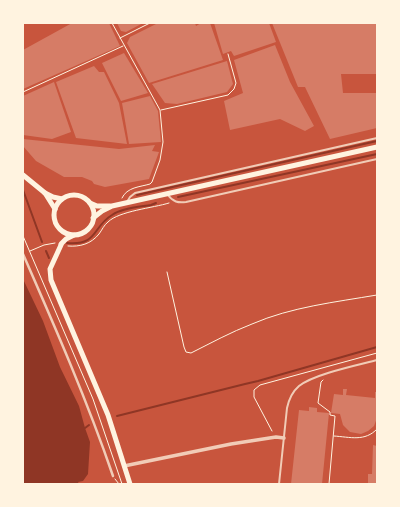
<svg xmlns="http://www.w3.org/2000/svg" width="400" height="507" font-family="'DM Sans',sans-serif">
	<rect width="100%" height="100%" fill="#c8553d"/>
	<path fill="#8f3625" d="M 23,279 L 43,321 L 60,367 L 79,406 L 85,428 L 90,442 L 88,474 L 83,481 L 78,482 L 79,484 L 23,484 Z"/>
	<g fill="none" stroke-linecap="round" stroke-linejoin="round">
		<g stroke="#8f3625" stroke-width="2">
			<path d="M 23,190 L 42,242"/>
			<path d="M 137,195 L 377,141"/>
			<path d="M 178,197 L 377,154"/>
			<path d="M 67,243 C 98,246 92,227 112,215 C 122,208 139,207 151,205 L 156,203"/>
			<path d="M 46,251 L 49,258"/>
			<path d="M 117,416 L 245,384 L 258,381 L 377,347"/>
			<path d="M 85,428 L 89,425"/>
		</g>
	</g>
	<g fill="#d67c66">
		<path d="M 72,23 L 109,23 L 120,46 L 23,89 L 23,50 Z"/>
		<path d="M 117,23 L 143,23 L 126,32 L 121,31 Z"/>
		<path d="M 158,23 L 195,23 L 196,26 L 201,23 L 210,23 L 223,60 L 149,83 L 127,43 L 130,37 Z"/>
		<path d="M 214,23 L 269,23 L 276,42 L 234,56 L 231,51 L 223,54 Z"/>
		<path d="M 272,23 L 377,23 L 377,74 L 341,74 L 343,93 L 377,93 L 377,128 L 330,139 L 305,87 L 313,87 L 298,87 Z"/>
		<path d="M 275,45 L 290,82 L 314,126 L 305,131 L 280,119 L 230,130 L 224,101 L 243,93 L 234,60 Z"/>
		<path d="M 124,53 L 148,93 L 121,101 L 102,63 Z"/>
		<path d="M 227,61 L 233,84 L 227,92 L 177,104 L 165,103 L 152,84 Z"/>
		<path d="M 94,66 L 99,72 L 104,72 L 119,103 L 127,144 L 76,138 L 56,82 Z"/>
		<path d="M 54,82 L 71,132 L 52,139 L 23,135 L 23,96 Z"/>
		<path d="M 150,96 L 158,111 L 161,142 L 129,144 L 122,103 Z"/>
		<path d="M 23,139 L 119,149 L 155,145 L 152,151 L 159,152 L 149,179 L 105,187 L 94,184 L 92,181 L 82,177 L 64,177 L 36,161 L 23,146 Z"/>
		<path d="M 343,389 L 347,389 L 346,395 L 375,398 L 375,392 L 377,392 L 377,418 L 374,426 L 368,431 L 361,434 L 350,432 L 343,425 L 340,414 L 331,413 L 334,394 L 343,395 Z"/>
		<path d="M 309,407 L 317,408 L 317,412 L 329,413 L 322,484 L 291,484 L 299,410 L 309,411 Z"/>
		<path d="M 373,445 L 377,446 L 377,484 L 368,484 L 368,474 L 372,474 Z"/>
	</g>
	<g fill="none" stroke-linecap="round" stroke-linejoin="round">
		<g stroke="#fff3e0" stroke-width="1">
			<path d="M 112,23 L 160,110 L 163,142 L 160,160 L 152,182 L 150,184 C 140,187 127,187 122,198"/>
			<path d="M 120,38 L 150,23"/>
			<path d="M 23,92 L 123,46"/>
			<path d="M 161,110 L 228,95 L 234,89 L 236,83 L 228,54"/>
			<path d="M 23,236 L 93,399 L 122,484"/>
			<path d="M 68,246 C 80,247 91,244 99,234 C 102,230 104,225 108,222 C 119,211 153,208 169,203"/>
			<path d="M 30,251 L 44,245 L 55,243"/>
			<path d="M 167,272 L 184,347 L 186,352 L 191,353 C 211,343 231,332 252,324 C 291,307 336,302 377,295"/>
			<path d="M 323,380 L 321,382 L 318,403 L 330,412 L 330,415 L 335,416 L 329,484"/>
			<path d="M 272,431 L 254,397 L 254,390 L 260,385 L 377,353"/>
			<path d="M 334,436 C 350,437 365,442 377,429"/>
			<path d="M 115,479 L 119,484"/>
		</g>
		<g stroke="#f1ccb7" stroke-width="2">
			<path d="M 168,195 C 173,202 178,203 186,202 L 377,159"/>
			<path d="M 127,202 L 130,197 L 135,193 L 377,138"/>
			<path d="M 279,484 L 287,408 C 289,399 292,392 299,386 C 314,374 358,365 377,360"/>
		</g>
		<path stroke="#f1ccb7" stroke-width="2.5" d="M 23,254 C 55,327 87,400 113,476"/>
		<path stroke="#f1ccb7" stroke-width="3.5" d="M 124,466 L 231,444 L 276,437 L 284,438"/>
		<g stroke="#fff3e0" stroke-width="5">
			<path d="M 23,175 L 45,193 L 55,209"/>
			<path d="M 45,193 L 53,197 L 62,199"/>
			<circle cx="74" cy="215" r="20"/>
			<path d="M 90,203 L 97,206 L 110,206"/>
			<path d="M 93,218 L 102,211 L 112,206 L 377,147"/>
			<path d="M 61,244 L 66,239 L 74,235"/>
			<path d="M 61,245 L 50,269 L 51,280 L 108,415 L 130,484"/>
		</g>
	</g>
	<rect width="400" height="507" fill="none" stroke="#fff3e0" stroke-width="48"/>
</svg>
